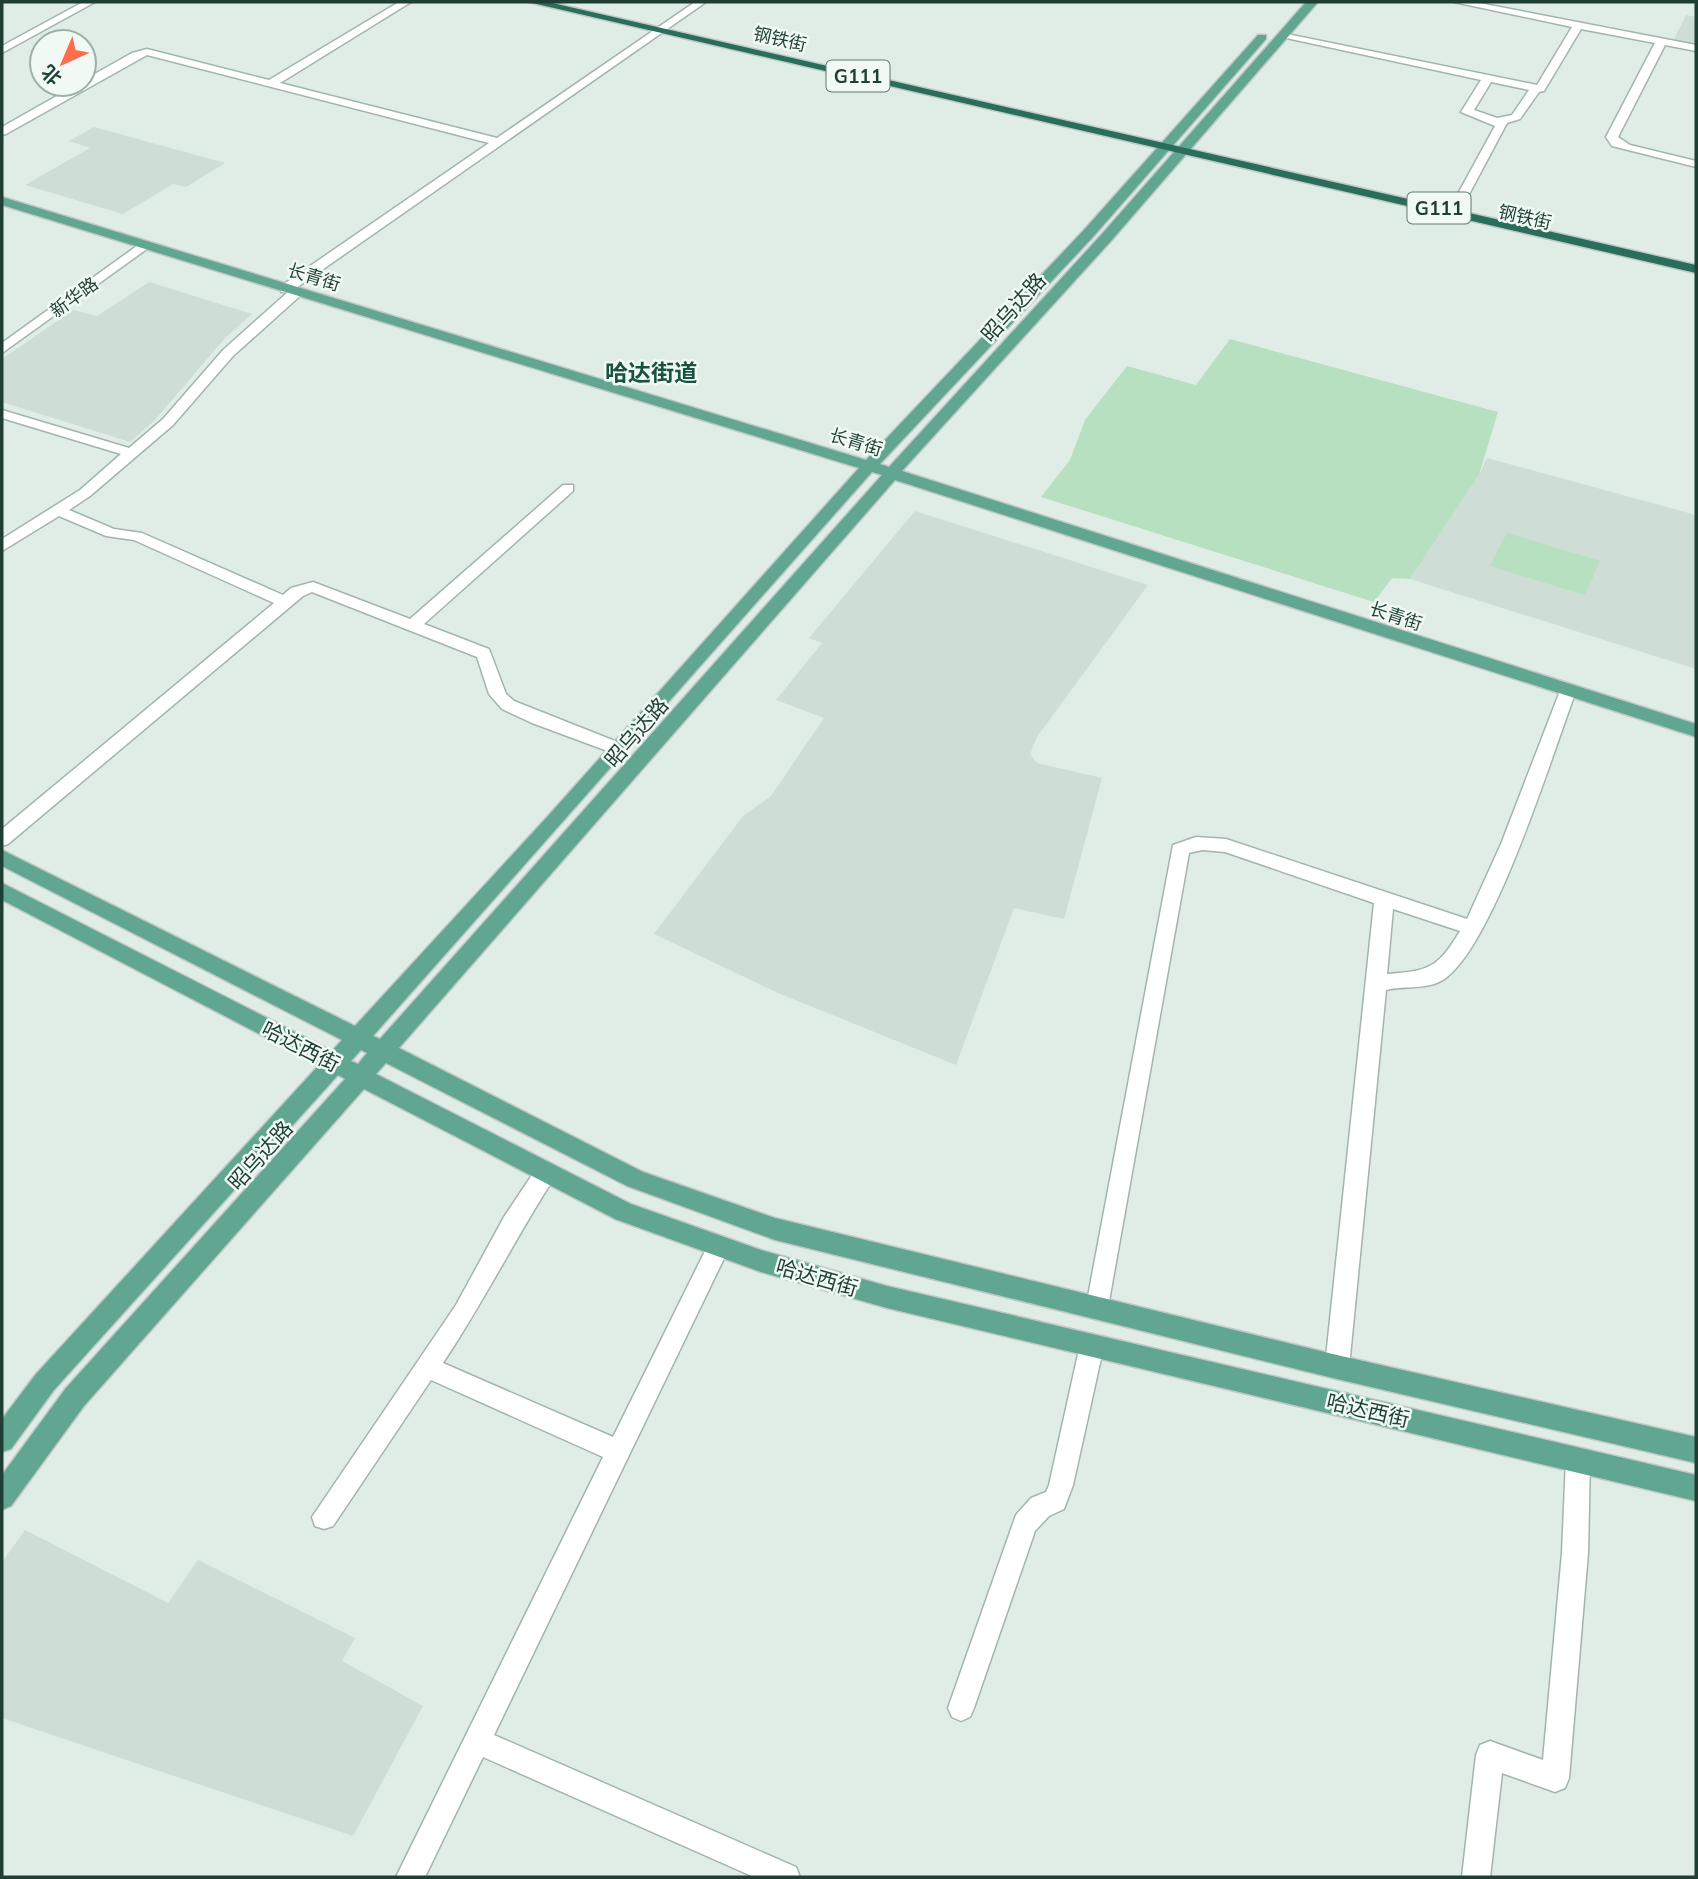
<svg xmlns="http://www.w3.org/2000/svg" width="1698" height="1879" font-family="Mulish,'Noto Sans SC',sans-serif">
	<rect width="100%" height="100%" fill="#e0ede6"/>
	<g fill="#ceddd5">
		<path d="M 1686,15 L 1696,17 L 1696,45 L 1673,41 Z"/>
		<path d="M 94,127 L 225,163 L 186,187 L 173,184 L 123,214 L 25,185 L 90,148 L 69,141 Z"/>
		<path d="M 149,282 L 252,314 L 225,338 L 154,421 L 130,442 L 2,402 L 2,359 L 73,310 L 97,316 Z"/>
		<path d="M 1487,458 L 1696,515 L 1696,669 L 1410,579 L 1479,475 Z"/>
		<path d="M 915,511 L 1148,585 L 1037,737 L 1030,754 L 1037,763 L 1102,778 L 1064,919 L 1014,908 L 956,1065 L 778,993 L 654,934 L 743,816 L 771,796 L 824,718 L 776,700 L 822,643 L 809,638 Z"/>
		<path d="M 25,1530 L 168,1603 L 198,1560 L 355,1638 L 342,1661 L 423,1706 L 353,1836 L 2,1718 L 2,1562 Z"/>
	</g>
	<g fill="#b7e0c0">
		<path d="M 1230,339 L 1498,412 L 1479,475 L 1410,579 L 1392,578 L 1374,602 L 1041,497 L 1070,460 L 1085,420 L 1127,366 L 1196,385 Z"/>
		<path d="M 1507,533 L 1600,561 L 1585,595 L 1490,566 Z"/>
	</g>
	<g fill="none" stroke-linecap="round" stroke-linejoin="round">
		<defs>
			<g id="minor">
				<path d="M 83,2 L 95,2 L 2,53 L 2,46 Z"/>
				<path d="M 399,2 L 411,2 L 280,83 L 497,138 L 695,2 L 706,2 L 296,288 L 301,289 L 301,295 L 233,356 L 173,425 L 90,496 L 69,510 L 114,529 L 142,533 L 283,595 L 291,588 L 313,582 L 410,619 L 563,485 L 573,485 L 573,491 L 424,624 L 489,649 L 506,694 L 514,701 L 625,745 L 628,749 L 625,753 L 613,753 L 532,723 L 502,709 L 489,694 L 477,657 L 312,592 L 303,596 L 8,844 L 2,846 L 2,829 L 274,603 L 134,540 L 106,536 L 59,516 L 2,551 L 2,539 L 80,490 L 121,454 L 2,418 L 2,410 L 129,448 L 163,419 L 223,350 L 288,292 L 281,292 L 281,286 L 489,143 L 147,55 L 6,134 L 2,135 L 2,127 L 78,84 L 84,84 L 84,80 L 132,53 L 147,49 L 269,80 Z"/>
				<path d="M 1454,2 L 1474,2 L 1696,45 L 1696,51 L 1665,45 L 1618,137 L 1630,145 L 1696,161 L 1696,167 L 1612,146 L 1606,137 L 1655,43 L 1581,29 L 1544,91 L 1539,92 L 1520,119 L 1507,123 L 1458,215 L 1450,215 L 1448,212 L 1495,126 L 1461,112 L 1481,80 L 1277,36 L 1282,33 L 1537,85 L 1572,27 ZM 1491,82 L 1529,90 L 1512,115 L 1497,118 L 1474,110 Z"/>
				<path d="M 141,243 L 151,246 L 2,353 L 2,343 Z"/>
				<path d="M 1568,685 L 1576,691 C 1552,755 1496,938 1447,977 C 1430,991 1405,985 1386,990 L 1349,1367 L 1345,1375 L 1337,1378 L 1329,1375 L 1325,1367 L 1374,903 L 1225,852 L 1202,850 L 1189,853 L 1108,1307 L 1105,1314 L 1097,1317 L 1089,1314 L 1086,1307 L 1173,845 L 1196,837 L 1226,839 L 1467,919 L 1501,844 L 1560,691 ZM 1393,909 L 1460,931 C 1438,968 1429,971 1387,974 Z"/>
				<path d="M 546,1163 L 554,1166 L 557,1172 L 554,1178 C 515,1239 483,1303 443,1363 L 613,1437 L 711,1239 L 719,1236 L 727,1239 L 730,1246 L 494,1735 L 796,1867 L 800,1877 L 754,1877 L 483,1757 L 425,1877 L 396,1877 L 603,1457 L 431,1380 L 333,1526 L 324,1529 L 315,1526 L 312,1517 L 456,1305 L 504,1217 L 538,1166 Z"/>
				<path d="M 1092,1334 L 1100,1337 L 1104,1345 L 1073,1485 L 1064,1509 L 1049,1516 L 1035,1531 L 974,1708 L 970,1717 L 961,1721 L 952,1717 L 948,1708 L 1016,1515 L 1031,1498 L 1046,1492 L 1049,1485 L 1080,1345 L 1084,1337 Z"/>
				<path d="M 1578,1448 L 1587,1452 L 1590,1460 L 1588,1553 L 1569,1778 L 1565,1788 L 1555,1792 L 1502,1773 L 1490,1877 L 1462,1877 L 1476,1755 L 1480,1745 L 1490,1741 L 1543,1760 L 1562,1553 L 1566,1460 L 1569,1452 Z"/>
			</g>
			<path id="major" d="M 1306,2 L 1318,2 L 1111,241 L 902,471 L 1696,724 L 1696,737 L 895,480 L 399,1048 L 643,1172 L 775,1218 L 1337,1355 L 1696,1437 L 1696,1463 L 1337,1379 L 775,1240 L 627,1186 L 386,1063 L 376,1074 L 631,1204 L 761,1250 L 887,1286 L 1696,1475 L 1696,1501 L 887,1308 L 761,1272 L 615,1219 L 364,1089 L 84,1406 L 11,1506 L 2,1510 L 2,1475 L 66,1388 L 345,1079 L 338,1075 L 54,1390 L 11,1449 L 2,1452 L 2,1419 L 36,1374 L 319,1065 L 2,900 L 2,883 L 332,1051 L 342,1040 L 2,866 L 2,850 L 355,1026 L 548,816 L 859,468 L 2,205 L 2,197 L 866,460 L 1083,231 L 1258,35 L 1266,35 L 1266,39 L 1093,237 L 880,464 L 889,467 L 1101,235 ZM 872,472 L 882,475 L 380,1039 L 373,1036 ZM 361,1050 L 367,1053 L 358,1064 L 351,1061 Z"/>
			<path id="highway" d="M 528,2 L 548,2 L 1696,265 L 1696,273 Z"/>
		</defs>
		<use href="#minor" stroke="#a2b5ad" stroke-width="3"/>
		<use href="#major" stroke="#c0c9c6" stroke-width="3"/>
		<use href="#highway" stroke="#c0c9c6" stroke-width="3"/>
		<use href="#minor" fill="#fff" fill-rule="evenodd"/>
		<use href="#major" fill="#61a690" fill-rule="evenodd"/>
		<use href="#highway" fill="#296d5b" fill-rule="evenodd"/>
	</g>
	<g text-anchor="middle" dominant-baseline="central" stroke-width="5" stroke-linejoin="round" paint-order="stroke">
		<g font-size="18" fill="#1f3f34" stroke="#f1f9f5">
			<text transform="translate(780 39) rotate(13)">钢铁街</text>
			<text transform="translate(1525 217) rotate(13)">钢铁街</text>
			<text transform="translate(314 277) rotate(17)">长青街</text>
			<text transform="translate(74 297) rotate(-36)">新华路</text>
			<text transform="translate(856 442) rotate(17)">长青街</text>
			<text transform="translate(1396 616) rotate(18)">长青街</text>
		</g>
		<g fill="#f1f9f5" stroke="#5e776e" stroke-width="2">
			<rect x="826.5" y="60.5" width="63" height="31" rx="5"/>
			<rect x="1407.5" y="192.5" width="63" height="31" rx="5"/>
		</g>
		<g font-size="19" font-weight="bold" fill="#1f3f34">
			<text x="858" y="76">G111</text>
			<text x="1439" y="208">G111</text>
		</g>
		<g font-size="21" fill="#1f3f34" stroke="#f1f9f5">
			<text transform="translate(1013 307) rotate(-48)">昭乌达路</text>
			<text transform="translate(636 732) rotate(-49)">昭乌达路</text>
			<text transform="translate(301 1046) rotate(27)">哈达西街</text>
			<text transform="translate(260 1155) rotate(-48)">昭乌达路</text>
			<text transform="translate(817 1277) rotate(16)">哈达西街</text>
			<text transform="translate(1368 1410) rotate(13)">哈达西街</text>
		</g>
		<g font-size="23" font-weight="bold" fill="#1a5241" stroke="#f1f9f5">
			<text x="651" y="372">哈达街道</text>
		</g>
	</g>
	<rect width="1698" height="1879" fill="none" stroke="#1f3f34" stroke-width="7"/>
	<g transform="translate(63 63) rotate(224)"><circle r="33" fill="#f1f9f5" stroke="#9dafa8" stroke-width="2"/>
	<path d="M0-5L12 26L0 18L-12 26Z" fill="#fe6e4d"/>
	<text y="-10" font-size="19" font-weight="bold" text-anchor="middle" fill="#1f3f34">北</text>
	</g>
</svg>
